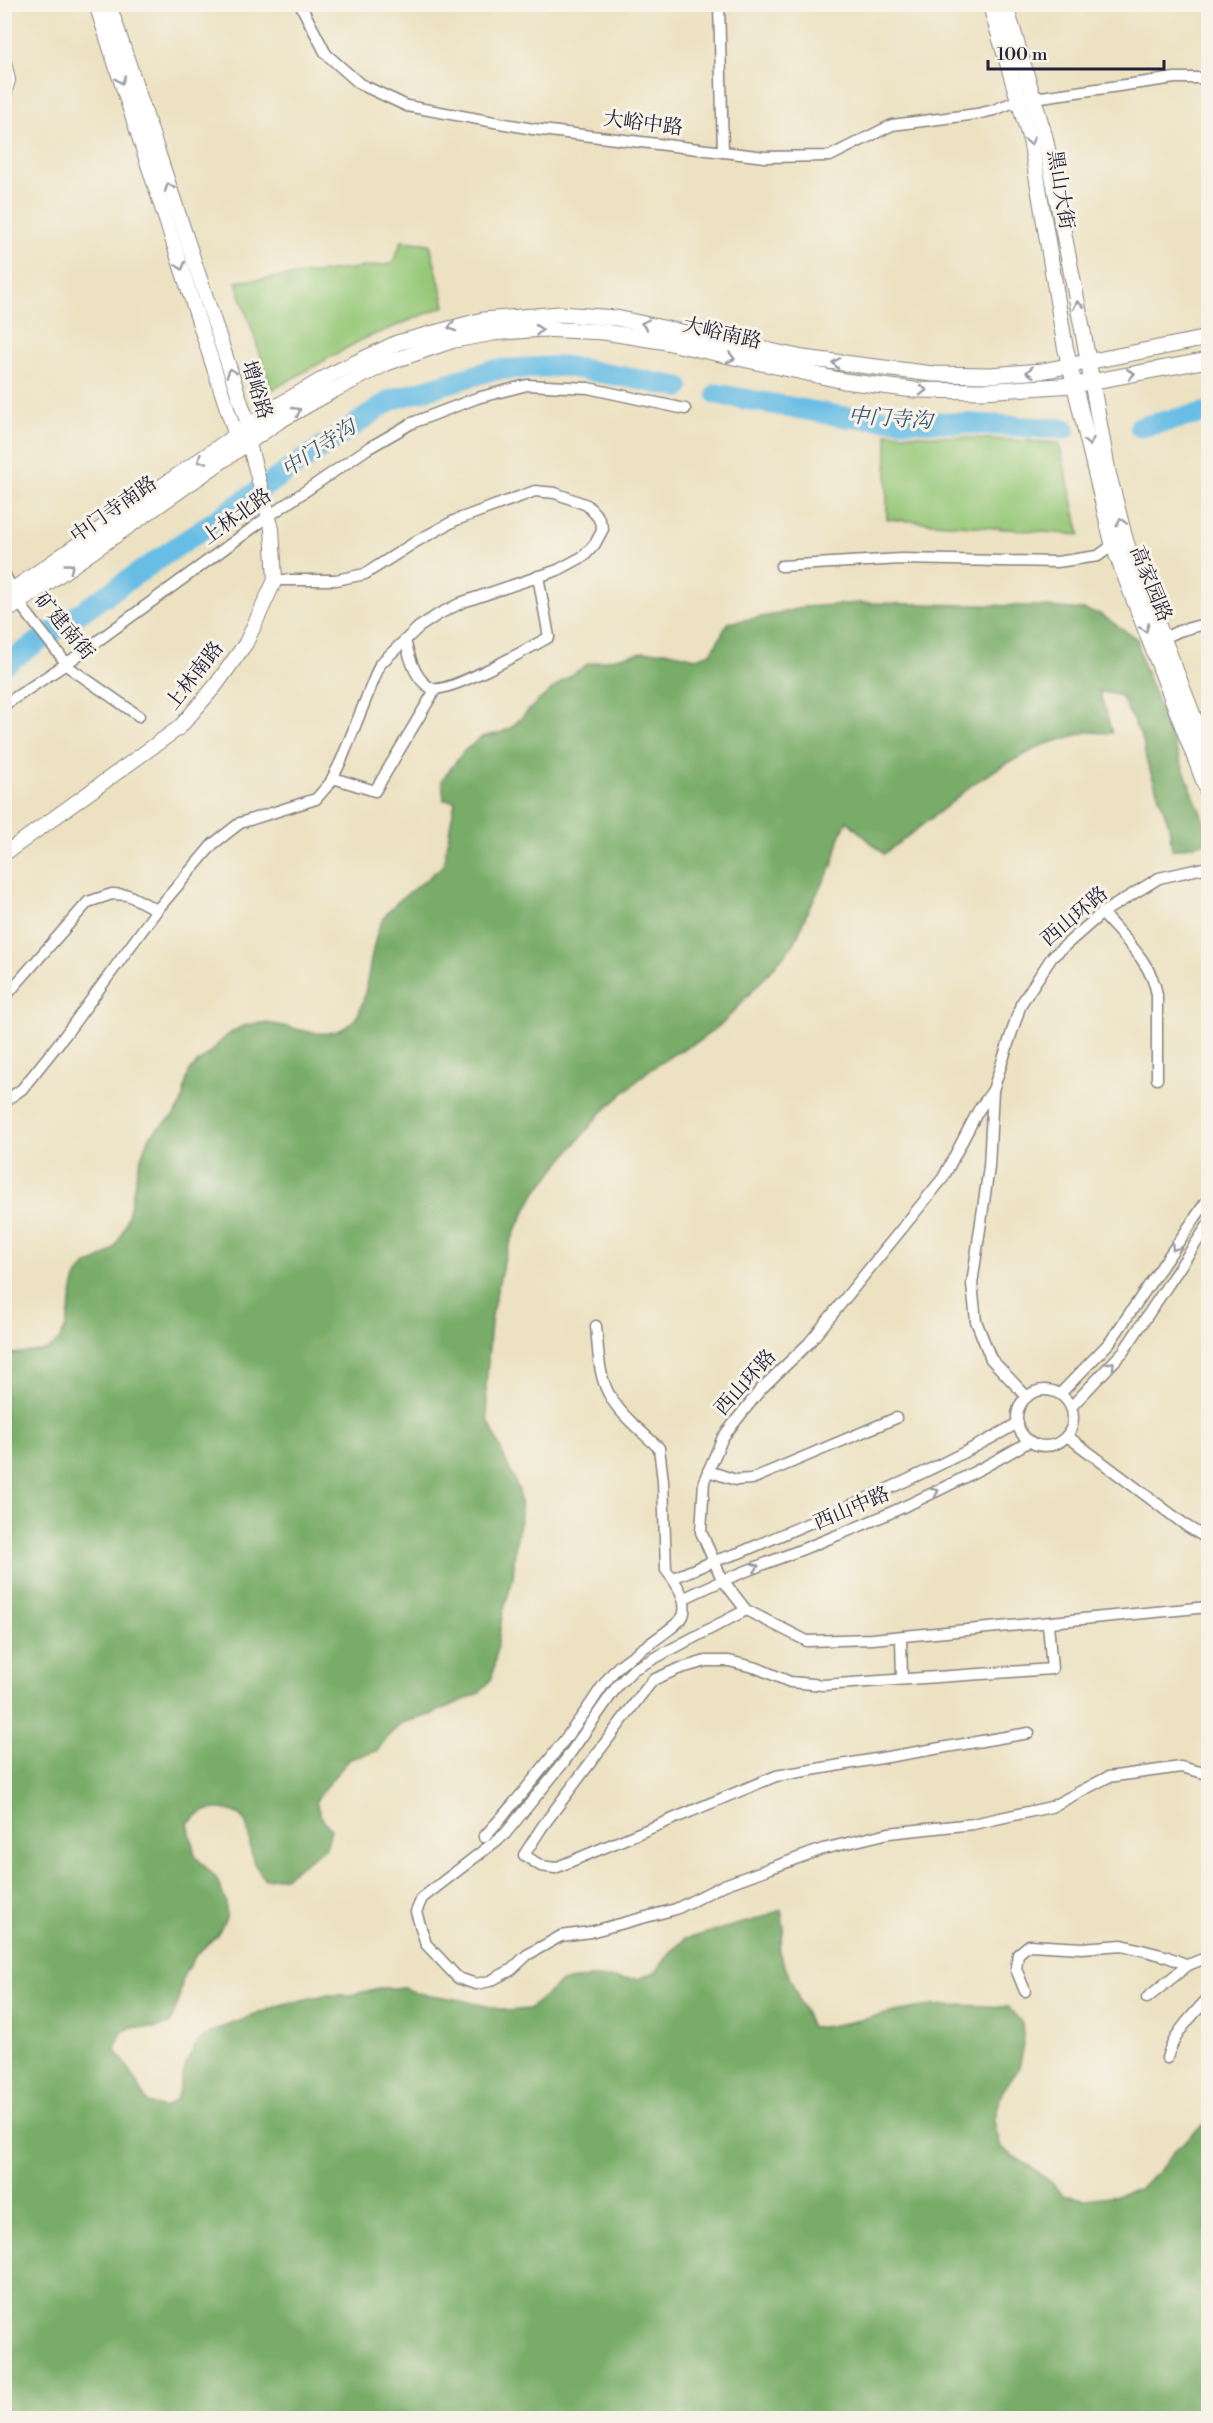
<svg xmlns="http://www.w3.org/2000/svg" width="1213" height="2423" font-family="'Libre Bodoni','Noto Serif SC',serif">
	<rect width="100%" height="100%" fill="#f7f3e8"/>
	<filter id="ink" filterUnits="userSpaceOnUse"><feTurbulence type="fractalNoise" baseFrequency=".0167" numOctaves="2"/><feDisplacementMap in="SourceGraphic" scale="12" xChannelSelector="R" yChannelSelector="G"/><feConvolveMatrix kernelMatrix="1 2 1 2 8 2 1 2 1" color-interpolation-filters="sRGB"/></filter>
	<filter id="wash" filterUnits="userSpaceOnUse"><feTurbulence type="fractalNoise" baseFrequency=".008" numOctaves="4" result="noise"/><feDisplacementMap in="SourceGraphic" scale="24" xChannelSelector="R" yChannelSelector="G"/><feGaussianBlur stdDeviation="1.35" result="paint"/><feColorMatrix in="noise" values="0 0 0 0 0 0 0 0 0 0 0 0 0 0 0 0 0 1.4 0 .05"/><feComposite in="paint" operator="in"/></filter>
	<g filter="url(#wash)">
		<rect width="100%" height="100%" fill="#ece1c1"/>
		<g fill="#96c878" stroke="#5c755a" stroke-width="1.5">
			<path d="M 402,241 L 430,244 L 445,306 L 361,340 L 272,390 L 236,282 L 392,264 Z"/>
			<path d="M 887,433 L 1059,443 L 1080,535 L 887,519 Z"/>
		</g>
		<path fill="#78ac68" stroke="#4d6752" stroke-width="1.5" d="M 861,603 L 1032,606 L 1085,610 L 1100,614 L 1137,639 L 1142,662 L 1208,832 L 1208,842 L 1172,850 L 1169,825 L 1146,759 L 1143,741 L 1121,696 L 1099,691 L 1112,733 L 1087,732 L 1043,745 L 1002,766 L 974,783 L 946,807 L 884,854 L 847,821 L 839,839 L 833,864 L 808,910 L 795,942 L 774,967 L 723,1023 L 699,1041 L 674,1054 L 647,1072 L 600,1114 L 536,1192 L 516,1229 L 505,1257 L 492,1312 L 489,1346 L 486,1388 L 488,1420 L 519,1491 L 521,1514 L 515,1549 L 513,1579 L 503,1611 L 492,1678 L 480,1693 L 430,1715 L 402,1723 L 387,1737 L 377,1751 L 350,1759 L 331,1780 L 316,1801 L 320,1815 L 331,1830 L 326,1847 L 285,1877 L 265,1879 C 261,1874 257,1869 254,1863 C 245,1840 257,1812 221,1809 C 208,1807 197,1814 188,1823 L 195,1856 L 216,1878 L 226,1902 L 226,1918 L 217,1935 L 196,1955 L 184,1974 L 178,2002 L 170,2024 L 156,2028 L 132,2027 L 122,2032 L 115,2049 L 131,2072 L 148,2103 L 164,2108 L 176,2100 L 187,2061 L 200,2039 L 219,2029 L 280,2005 L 325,1995 L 351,1995 L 379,1988 L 404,1988 L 417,1993 L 456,1999 L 508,2011 L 529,2009 L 561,1982 L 591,1978 L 639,1979 L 657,1971 L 670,1953 L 685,1939 L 758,1919 L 781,1910 L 784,1927 L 779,1952 L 811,2028 C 847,2025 880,2014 916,2008 C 947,2003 977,2006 1008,2007 L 1022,2023 L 1024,2045 L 1019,2067 L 1002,2092 L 994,2121 L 1001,2148 L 1040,2173 L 1063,2195 L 1085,2199 L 1119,2195 L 1139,2189 L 1159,2171 L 1177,2148 L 1208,2121 L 1208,2418 L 5,2418 L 5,1355 C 13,1353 44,1352 49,1349 C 75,1333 66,1297 78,1275 C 86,1260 105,1261 114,1248 C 135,1217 131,1173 148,1140 C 154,1127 173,1121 179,1108 C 185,1097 184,1084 189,1073 C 192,1066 202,1060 208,1054 C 220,1042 230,1030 247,1025 C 283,1014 325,1053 355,1019 C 368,1006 369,946 381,923 C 393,899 424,884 443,865 L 455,801 L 444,800 L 442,780 L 464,751 L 482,737 L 500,733 L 512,727 L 538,701 L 564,680 L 588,664 L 643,652 L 665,651 L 696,658 L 711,653 L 728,623 L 778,614 L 804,607 Z"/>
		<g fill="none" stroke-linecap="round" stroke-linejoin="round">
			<g stroke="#68bde5" stroke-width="21">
				<path d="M 717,394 L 845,417 L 1065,429"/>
				<path d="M 1140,427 L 1208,412"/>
				<path d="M 4,665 L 391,400 L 493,370 L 564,366 L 679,387"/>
			</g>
		</g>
	</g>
	<g filter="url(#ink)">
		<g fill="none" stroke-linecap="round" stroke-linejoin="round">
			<defs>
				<g id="minor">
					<path d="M 300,4 L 326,54 L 360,84 L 407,106 L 533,129 L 765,157 L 830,156 L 892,125 L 977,114 L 994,110 L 1019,100"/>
					<path d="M 719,4 L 723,152"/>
					<path d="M 1034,98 L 1175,78 L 1208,78"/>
					<path d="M 781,566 L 901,559 L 1057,562 L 1098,556 L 1113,545"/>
					<path d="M 4,573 L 19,603 L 70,668 L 139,716"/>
					<path d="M 1164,638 L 1179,631 L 1208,623"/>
					<path d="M 405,641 C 410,657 414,679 431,688 C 445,696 531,647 549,637 L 538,576"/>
					<path d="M 4,705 L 66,664 L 269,516 L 367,449 L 412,423 L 477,398 L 527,385 L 588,388 L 685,409"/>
					<path d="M 333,778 L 375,791 L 435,690"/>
					<path d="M 1208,867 L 1159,878 L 1102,913 L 1052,957 L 1021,1004 L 993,1090 L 978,1111 L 943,1178 L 809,1343 L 761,1389 L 723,1437 L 704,1481 L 701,1532 L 722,1579 L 746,1610 L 807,1641 L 872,1639 L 1208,1607"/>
					<path d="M 1102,913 C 1123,938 1152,962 1157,995 L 1157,1079"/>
					<path d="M 4,998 L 88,902 L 112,894 L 128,895 L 157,910"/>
					<path d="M 993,1090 L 989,1167 L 972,1284 L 976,1321 L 991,1359 L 1027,1397"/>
					<path d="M 4,1102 L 22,1089 L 66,1034 L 157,910 L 213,844 L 240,823 L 316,799 L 330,783 L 341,761 L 380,664 L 419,627 L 439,614 L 463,602 L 558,570 L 584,556 L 595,544 L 603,529 L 598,517 L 587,505 L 555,493 L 535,491 L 456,520 L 417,541 L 365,574 L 336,580 L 275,580"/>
					<circle cx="1045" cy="1418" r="28"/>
					<path d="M 1060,1394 L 1110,1342 L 1208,1199"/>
					<path d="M 1071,1407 L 1123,1352 L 1208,1225"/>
					<path d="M 1067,1436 L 1188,1527 L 1208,1539"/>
					<path d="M 708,1471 L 736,1480 L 752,1479 L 896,1418"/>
					<path d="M 673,1578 L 714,1561 L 739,1553 C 834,1512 929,1475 1018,1423"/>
					<path d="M 683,1599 C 729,1575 775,1561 823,1541 C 894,1513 964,1480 1030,1441"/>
					<path d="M 746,1610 L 634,1669 L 618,1685 L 564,1762 L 505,1834 L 422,1898 L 416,1912 L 426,1944 L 458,1978 L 476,1984 L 490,1981 L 511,1970 L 527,1955 L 561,1936 L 590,1932 L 676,1909 L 724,1885 L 823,1849 L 889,1833 L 973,1824 L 1051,1807 L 1108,1777 L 1181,1767 L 1208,1774"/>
					<path d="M 901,1637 L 902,1679"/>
					<path d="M 1029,1733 L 776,1776 L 555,1868 L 541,1866 L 524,1855 L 542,1827 L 638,1699 L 653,1680 L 678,1669 L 706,1661 L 729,1661 L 757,1668 L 790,1682 L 823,1685 L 1052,1669 L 1048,1624"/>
					<path d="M 484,1837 C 518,1800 550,1760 580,1719 C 593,1702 603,1682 618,1667 C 631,1655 679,1626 683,1616 C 689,1601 675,1581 666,1570 L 663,1481 L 659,1448 C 640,1430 616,1412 606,1388 C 598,1369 598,1346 596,1326"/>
					<path d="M 1025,1991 L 1016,1969 L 1018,1954 L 1029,1945 L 1082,1948 L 1122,1945 L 1165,1956 L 1188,1965 L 1208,1957"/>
					<path d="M 1147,1998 L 1188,1965"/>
					<path d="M 1167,2058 C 1174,2033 1191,2017 1208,1998"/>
				</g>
				<g id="tertiary">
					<path d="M 96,4 L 236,436 L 242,440"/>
					<path d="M 4,62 L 8,80 L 4,95"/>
					<path d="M 4,854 L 180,727 L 216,685 L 246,643 L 275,580 L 272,529 L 249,444 L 249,427 L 109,4"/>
				</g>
				<g id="secondary">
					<path d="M 990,4 L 1031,142 L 1065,346 L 1113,545 L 1208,792"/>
					<path d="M 1005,4 L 1045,137 L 1083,332 L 1108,472 L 1126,542 L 1208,754"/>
					<path d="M 4,596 L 281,404 L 332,374 L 397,343 L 483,320 L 560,314 L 616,318 L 803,358 L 933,374 L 990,375 L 1042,371 L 1208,338"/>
					<path d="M 4,613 L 279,421 L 334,390 L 387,363 L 454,340 L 493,333 L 542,329 L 604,332 L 661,341 L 844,381 L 914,390 L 983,391 L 1074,385 L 1208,360"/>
				</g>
			</defs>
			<use href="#minor" stroke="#87827e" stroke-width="13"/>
			<use href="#tertiary" stroke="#87827e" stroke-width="16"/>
			<use href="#secondary" stroke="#87827e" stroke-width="17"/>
			<use href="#minor" stroke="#fff" stroke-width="10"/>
			<use href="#tertiary" stroke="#fff" stroke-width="14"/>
			<use href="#secondary" stroke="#fff" stroke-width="15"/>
		</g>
		<defs><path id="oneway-chevron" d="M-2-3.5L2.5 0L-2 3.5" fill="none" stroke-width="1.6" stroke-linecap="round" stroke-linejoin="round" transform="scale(1.5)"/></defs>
		<g stroke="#9c9ca7">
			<use href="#oneway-chevron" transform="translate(121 80) rotate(72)"/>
			<use href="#oneway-chevron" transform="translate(1030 141) rotate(78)"/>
			<use href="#oneway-chevron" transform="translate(169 187) rotate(-109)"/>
			<use href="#oneway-chevron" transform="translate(181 266) rotate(72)"/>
			<use href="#oneway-chevron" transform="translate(1078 305) rotate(-101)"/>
			<use href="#oneway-chevron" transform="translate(645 324) rotate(-168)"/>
			<use href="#oneway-chevron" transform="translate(452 327) rotate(165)"/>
			<use href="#oneway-chevron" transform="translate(539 330) rotate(-3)"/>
			<use href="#oneway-chevron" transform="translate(731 358) rotate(14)"/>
			<use href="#oneway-chevron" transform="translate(836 363) rotate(-172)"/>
			<use href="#oneway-chevron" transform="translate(231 372) rotate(-109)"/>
			<use href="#oneway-chevron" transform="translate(1030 372) rotate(175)"/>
			<use href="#oneway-chevron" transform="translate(1131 374) rotate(-10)"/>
			<use href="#oneway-chevron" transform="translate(923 390) rotate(1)"/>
			<use href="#oneway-chevron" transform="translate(297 411) rotate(-30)"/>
			<use href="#oneway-chevron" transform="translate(1089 442) rotate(78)"/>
			<use href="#oneway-chevron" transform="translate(201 460) rotate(145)"/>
			<use href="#oneway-chevron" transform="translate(1121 522) rotate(-104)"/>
			<use href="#oneway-chevron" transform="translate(70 567) rotate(-36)"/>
			<use href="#oneway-chevron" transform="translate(1145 628) rotate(68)"/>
			<use href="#oneway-chevron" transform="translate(1175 1247) rotate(124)"/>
			<use href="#oneway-chevron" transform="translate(1111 1365) rotate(-47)"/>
			<use href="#oneway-chevron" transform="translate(935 1492) rotate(-25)"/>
			<use href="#oneway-chevron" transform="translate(755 1567) rotate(-20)"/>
		</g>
	</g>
	<g text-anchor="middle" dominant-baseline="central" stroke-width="6" stroke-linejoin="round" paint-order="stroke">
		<g font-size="20" fill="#22223b" stroke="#f7f3e8">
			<text transform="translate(643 124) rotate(7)">大峪中路</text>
			<text transform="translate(1060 190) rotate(81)">黑山大街</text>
			<text transform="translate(722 334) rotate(13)">大峪南路</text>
			<text transform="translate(256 390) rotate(73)">增峪路</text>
			<text transform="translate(114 510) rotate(-35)">中门寺南路</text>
			<text transform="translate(237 517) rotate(-36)">上林北路</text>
			<text transform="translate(1150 584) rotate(68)">高家园路</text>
			<text transform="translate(64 627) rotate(50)">矿建南街</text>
			<text transform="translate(195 676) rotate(-52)">上林南路</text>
			<text transform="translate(1075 917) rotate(-40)">西山环路</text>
			<text transform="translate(746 1383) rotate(-48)">西山环路</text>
			<text transform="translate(852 1509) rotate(-23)">西山中路</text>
		</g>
		<g font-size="21" font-style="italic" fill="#3a5876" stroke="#f7f3e8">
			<text transform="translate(890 419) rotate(4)">中门寺沟</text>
			<text transform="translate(319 449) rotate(-34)">中门寺沟</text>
		</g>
	</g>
	<rect width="1213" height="2423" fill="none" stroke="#f7f3e8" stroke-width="24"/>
	<path d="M988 60v9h176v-9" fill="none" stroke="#22223b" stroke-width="3"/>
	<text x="997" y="60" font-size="18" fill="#22223b" stroke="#f7f3e8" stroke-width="4.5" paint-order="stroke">100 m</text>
</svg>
